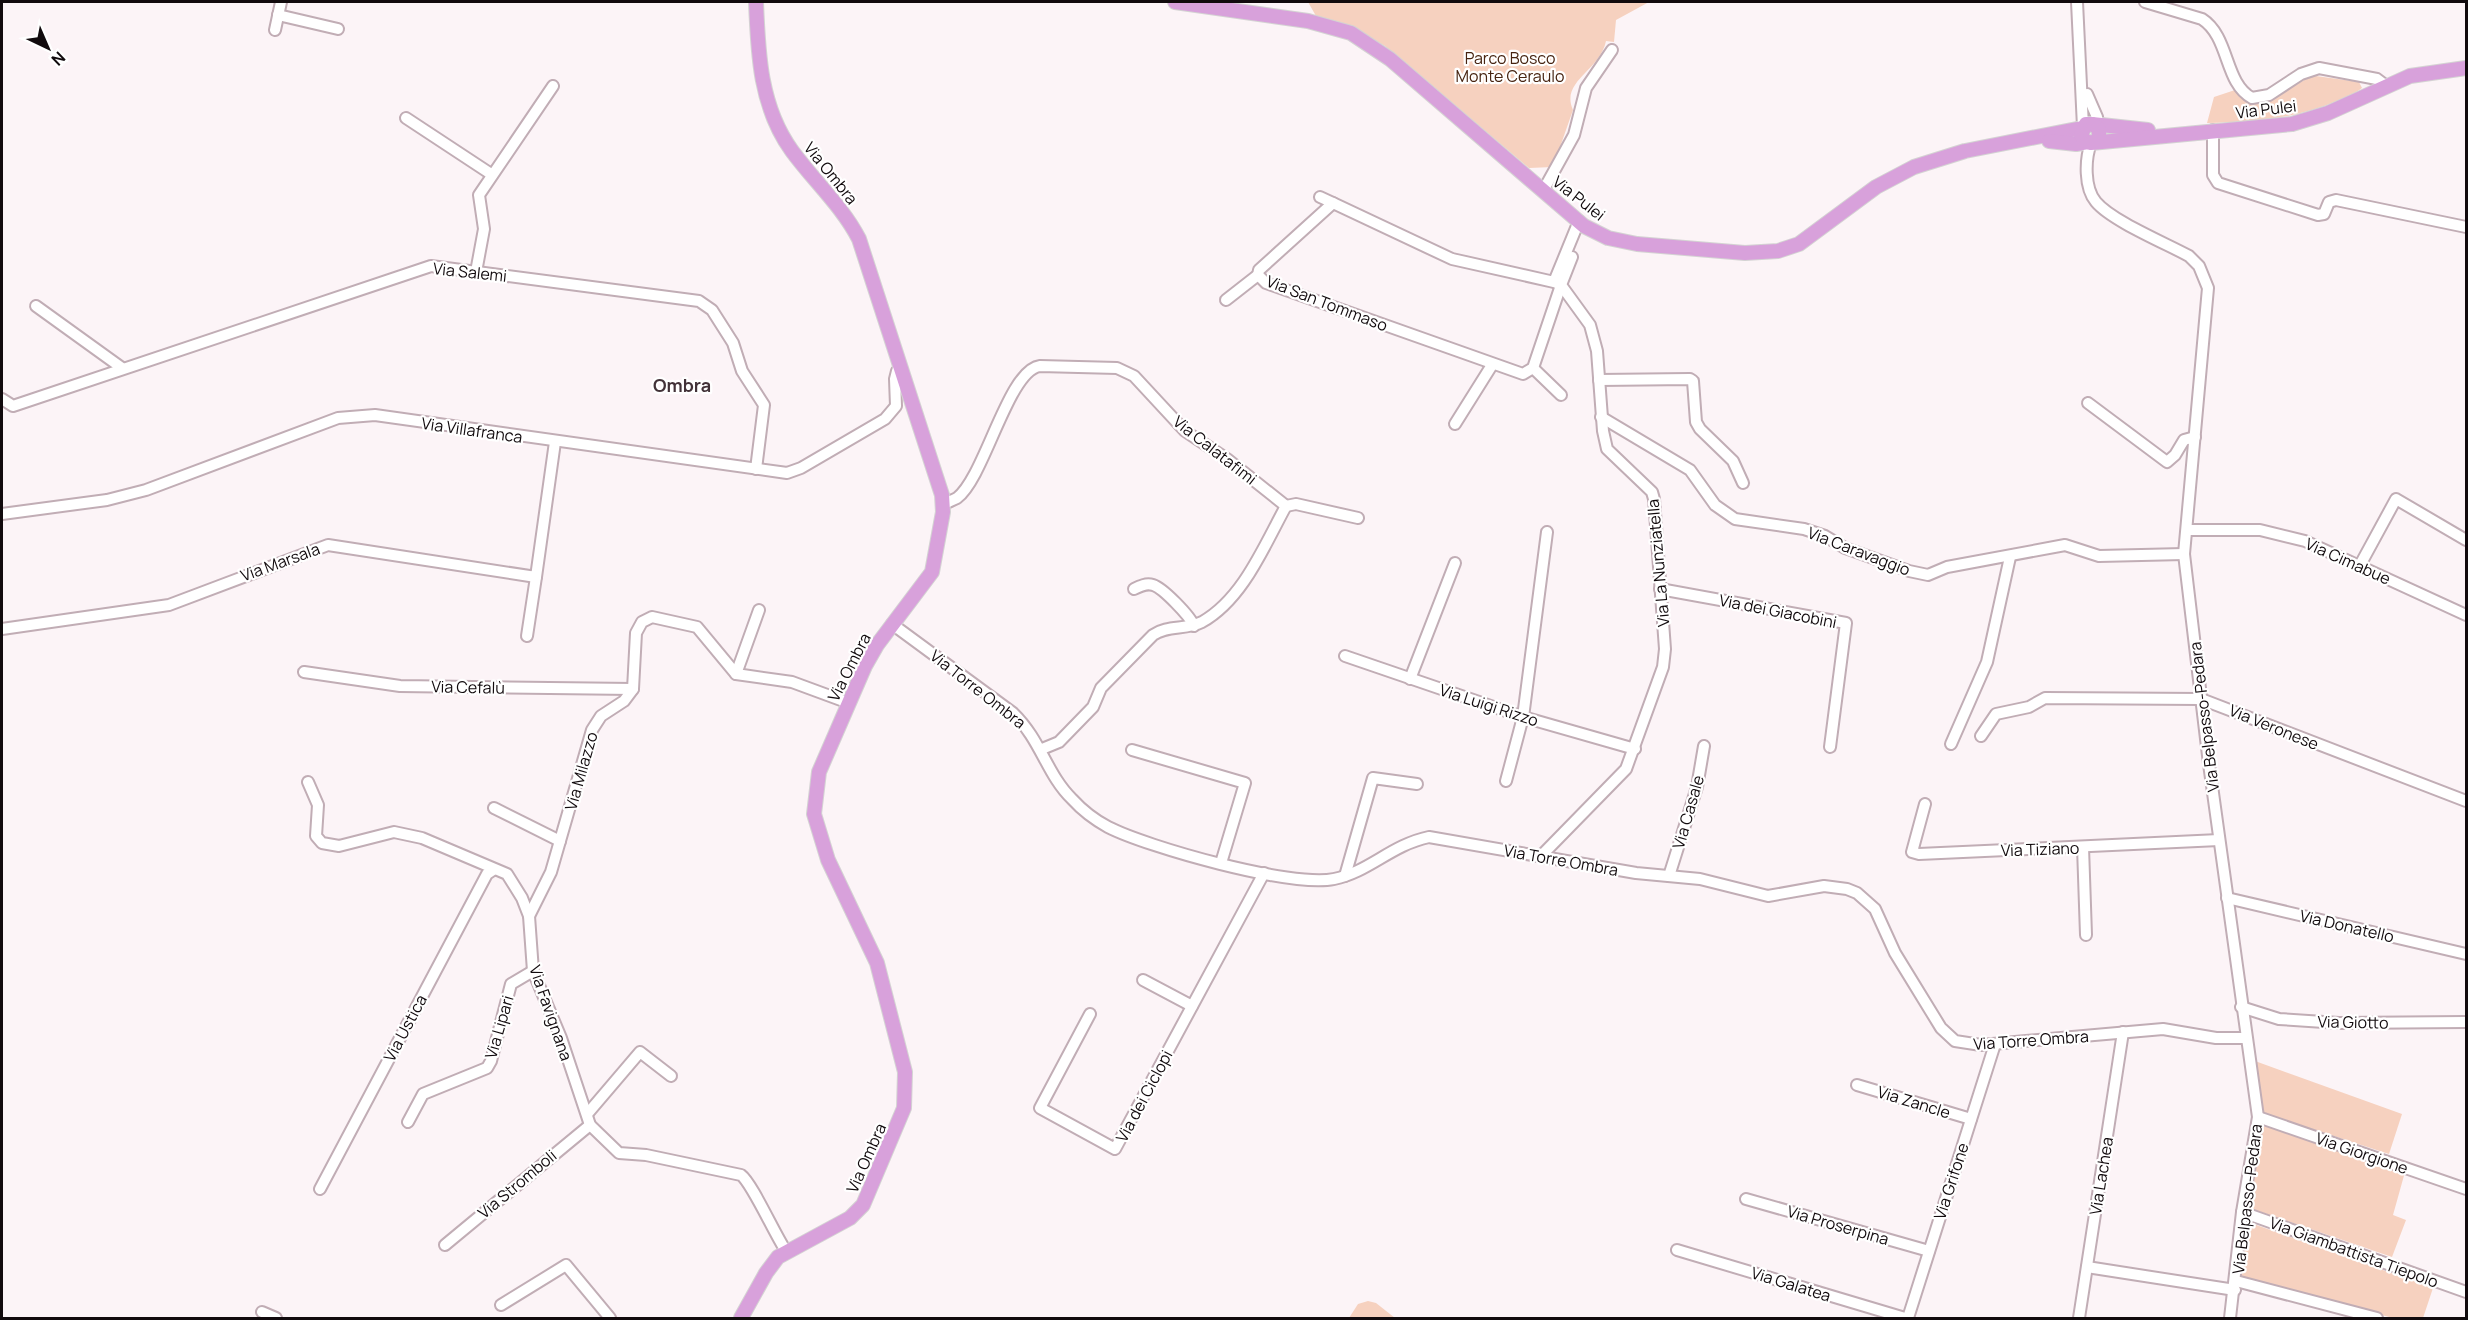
<svg xmlns="http://www.w3.org/2000/svg" width="2468" height="1320" font-family="Manrope,sans-serif">
	<rect width="100%" height="100%" fill="#fcf4f7"/>
	<g fill="#f6d1bf">
		<path d="M 1308,2 L 1649,2 L 1616,20 L 1614,42 L 1606,41 C 1600,71 1560,81 1573,110 L 1553,167 L 1529,168 L 1385,46 L 1348,25 L 1316,16 Z"/>
		<path d="M 2316,76 L 2359,82 L 2362,88 C 2355,94 2345,97 2337,101 C 2294,119 2253,122 2207,123 L 2214,97 L 2235,90 C 2258,125 2289,81 2316,76 Z"/>
		<path d="M 2255,1061 L 2402,1114 L 2389,1154 L 2266,1114 L 2261,1109 Z"/>
		<path d="M 2269,1125 L 2405,1172 L 2393,1215 L 2406,1220 L 2392,1257 L 2247,1207 L 2262,1126 Z"/>
		<path d="M 2248,1222 L 2433,1288 L 2423,1318 L 2393,1318 L 2243,1278 L 2240,1273 L 2245,1225 Z"/>
		<path d="M 1368,1301 L 1376,1303 L 1395,1318 L 1349,1318 L 1358,1304 Z"/>
	</g>
	<g fill="none" stroke-linecap="round" stroke-linejoin="round">
		<defs>
			<g id="minor">
				<path d="M 2077,2 L 2083,127"/>
				<path d="M 2145,2 L 2202,19 C 2230,37 2224,83 2252,98 L 2269,95 L 2301,74 L 2319,68 L 2377,79 L 2385,85"/>
				<path d="M 278,15 L 338,29"/>
				<path d="M 275,30 L 281,2"/>
				<path d="M 2087,94 L 2097,117 L 2099,129"/>
				<path d="M 406,118 L 491,174"/>
				<path d="M 2213,130 L 2213,175 L 2218,183 L 2318,215 L 2324,214 L 2329,202 L 2336,200 L 2466,227"/>
				<path d="M 2091,143 C 2085,159 2084,188 2096,202 C 2112,221 2165,243 2189,256 L 2199,266 L 2208,288 L 2184,554 L 2209,764 L 2258,1117 L 2242,1212 L 2230,1318"/>
				<path d="M 1543,191 L 1574,135 L 1586,88 L 1612,50"/>
				<path d="M 1320,197 L 1333,203"/>
				<path d="M 476,272 L 484,229 L 479,195 L 553,86"/>
				<path d="M 1554,282 L 1452,259 L 1333,203 L 1259,270 L 1258,275 L 1266,283 L 1523,374 L 1533,368 L 1561,285 L 1554,282 L 1579,221"/>
				<path d="M 1226,300 L 1258,275"/>
				<path d="M 36,306 L 122,368"/>
				<path d="M 1533,368 L 1561,395"/>
				<path d="M 1599,380 L 1690,379 L 1693,381 L 1696,422 L 1700,429 L 1733,461 L 1743,483"/>
				<path d="M 2,399 L 13,406 L 431,266 L 699,301 L 712,310 L 733,343 L 742,371 L 764,405 L 756,469"/>
				<path d="M 2088,403 L 2167,462 L 2175,455 L 2184,440 L 2195,437"/>
				<path d="M 1601,417 L 1690,470 L 1715,505 L 1735,519 L 1804,529 L 1825,536 L 1845,548 L 1909,571 L 1928,575 L 1947,567 L 2065,545 L 2099,556 L 2184,554"/>
				<path d="M 1455,424 L 1492,365"/>
				<path d="M 944,504 C 948,502 953,500 957,498 C 985,477 1008,370 1040,366 L 1117,368 L 1134,376 L 1185,431 L 1227,459 L 1286,506"/>
				<path d="M 1286,506 L 1296,504 L 1358,518"/>
				<path d="M 2,514 L 107,500 L 146,490 L 338,418 L 375,415 L 787,473 L 801,468 L 885,419 L 896,406 L 895,379 L 897,371 L 901,368"/>
				<path d="M 2187,530 L 2260,530 L 2305,541 L 2466,615"/>
				<path d="M 2359,567 L 2396,499 L 2466,540"/>
				<path d="M 1134,589 C 1140,586 1146,583 1153,585 C 1163,588 1190,616 1194,626"/>
				<path d="M 1660,589 L 1846,623 L 1830,747"/>
				<path d="M 892,624 L 1013,713 C 1041,740 1047,775 1072,799 C 1082,810 1095,820 1108,827 C 1147,847 1292,888 1334,879 C 1369,872 1391,845 1429,837 L 1636,873 L 1700,879 L 1768,896 L 1824,886 L 1847,889 L 1857,893 L 1875,909 L 1895,953 L 1941,1028 L 1955,1041 L 1981,1045 L 2163,1029 L 2216,1038 L 2245,1038"/>
				<path d="M 2,629 L 169,605 L 328,545 L 536,577 L 555,442"/>
				<path d="M 527,636 L 536,577"/>
				<path d="M 1345,656 L 1523,717 L 1635,749"/>
				<path d="M 304,672 L 400,686 L 633,689"/>
				<path d="M 736,674 L 759,610"/>
				<path d="M 1410,679 L 1455,563"/>
				<path d="M 1981,736 L 1996,714 L 2029,707 L 2045,698 L 2201,699 L 2466,801"/>
				<path d="M 1951,744 L 1987,662 L 2010,557"/>
				<path d="M 1042,749 L 1059,742 L 1093,707 L 1101,688 L 1153,635 C 1167,625 1186,630 1202,622 C 1243,599 1264,546 1286,506"/>
				<path d="M 1132,750 L 1245,783 L 1221,863"/>
				<path d="M 1506,781 L 1523,717 L 1547,532"/>
				<path d="M 308,782 L 318,805 L 316,836 L 322,843 L 339,846 L 394,832 L 422,838 L 507,874 L 522,898 L 529,916 L 533,971 L 561,1038 L 590,1125 L 619,1153 L 646,1155 L 741,1175 C 752,1183 775,1235 786,1251"/>
				<path d="M 1925,804 L 1912,852 L 1919,854 L 2219,840"/>
				<path d="M 494,808 L 560,841"/>
				<path d="M 2083,847 L 2086,935"/>
				<path d="M 1540,857 L 1626,769 L 1663,667 L 1665,649 L 1654,499 L 1652,492 L 1607,449 L 1603,431 L 1597,351 L 1590,325 L 1561,285 L 1572,257"/>
				<path d="M 1345,876 L 1373,778 L 1417,784"/>
				<path d="M 1669,876 L 1697,787 L 1704,746"/>
				<path d="M 2227,898 L 2466,954"/>
				<path d="M 529,916 L 551,872 L 592,730 L 601,716 L 624,701 L 633,689 L 636,633 L 642,622 L 652,617 L 697,627 L 736,674 L 792,682 L 849,703"/>
				<path d="M 1143,980 L 1192,1006"/>
				<path d="M 2241,1007 L 2279,1019 L 2339,1023 L 2466,1022"/>
				<path d="M 1090,1014 L 1040,1108 L 1115,1149 L 1264,873"/>
				<path d="M 1857,1085 L 1971,1119"/>
				<path d="M 588,1113 L 640,1052 L 671,1076"/>
				<path d="M 2258,1117 L 2466,1189"/>
				<path d="M 408,1122 L 423,1094 L 487,1068 L 491,1061 L 511,984 L 533,971"/>
				<path d="M 320,1189 L 487,874 L 493,870"/>
				<path d="M 1746,1199 L 1929,1251"/>
				<path d="M 2242,1212 L 2466,1292"/>
				<path d="M 445,1245 L 590,1125"/>
				<path d="M 1677,1250 L 1905,1318"/>
				<path d="M 2087,1267 L 2235,1290"/>
				<path d="M 2236,1281 L 2377,1318"/>
				<path d="M 501,1305 L 566,1265 L 610,1318"/>
				<path d="M 262,1312 L 276,1318"/>
				<path d="M 1908,1318 L 1995,1044"/>
				<path d="M 2079,1318 L 2123,1032"/>
			</g>
			<g id="major">
				<path d="M 1175,2 L 1308,21 L 1351,33 L 1390,59 L 1584,226 L 1608,238 L 1637,244 L 1745,253 L 1778,251 L 1799,244 L 1876,187 L 1914,167 L 1965,151 L 2082,128"/>
				<path d="M 2092,124 L 2148,130"/>
				<path d="M 2049,141 L 2076,144 L 2088,142"/>
				<path d="M 2094,142 L 2099,138 L 2099,129 L 2092,124 L 2086,124 L 2081,135 L 2085,141 L 2091,143 L 2292,124 L 2328,113 L 2410,76 L 2466,68"/>
				<path d="M 741,1318 L 766,1273 L 778,1257 L 850,1218 L 863,1205 L 904,1108 L 905,1072 L 877,963 L 828,860 L 814,814 L 819,772 L 865,666 L 877,645 L 932,572 L 943,512 L 942,495 L 859,239 C 842,206 814,181 792,151 C 760,107 758,54 756,2"/>
			</g>
		</defs>
		<use href="#minor" stroke="#c1adb5" stroke-width="14"/>
		<use href="#major" stroke="#d4d3d3" stroke-width="16"/>
		<use href="#minor" stroke="#fff" stroke-width="10"/>
		<use href="#major" stroke="#d8a1db" stroke-width="14"/>
	</g>
	<g text-anchor="middle" dominant-baseline="central" stroke-width="4.5" stroke-linejoin="round" paint-order="stroke">
		<g font-size="16" fill="#472411" stroke="#fff">
			<text x="1510" y="58">Parco Bosco<tspan x="1510" dy="18">Monte Ceraulo</tspan></text>
		</g>
		<g font-size="16" fill="#110a0d" stroke="#fff">
			<text transform="translate(2266 109) rotate(-7)">Via Pulei</text>
			<text transform="translate(831 173) rotate(51)">Via Ombra</text>
			<text transform="translate(1579 198) rotate(38)">Via Pulei</text>
			<text transform="translate(470 272) rotate(6)">Via Salemi</text>
			<text transform="translate(1327 303) rotate(21)">Via San Tommaso</text>
			<text transform="translate(472 430) rotate(8)">Via Villafranca</text>
			<text transform="translate(1215 450) rotate(38)">Via Calatafimi</text>
			<text transform="translate(1859 551) rotate(21)">Via Caravaggio</text>
			<text transform="translate(2348 561) rotate(24)">Via Cimabue</text>
			<text transform="translate(280 562) rotate(-20)">Via Marsala</text>
			<text transform="translate(1658 563) rotate(-95)">Via La Nunziatella</text>
			<text transform="translate(1778 611) rotate(11)">Via dei Giacobini</text>
			<text transform="translate(849 667) rotate(-63)">Via Ombra</text>
			<text transform="translate(468 687) rotate(1)">Via Cefalù</text>
			<text transform="translate(978 689) rotate(38)">Via Torre Ombra</text>
			<text transform="translate(1489 705) rotate(18)">Via Luigi Rizzo</text>
			<text transform="translate(2204 717) rotate(-97)">Via Belpasso-Pedara</text>
			<text transform="translate(2274 727) rotate(22)">Via Veronese</text>
			<text transform="translate(581 771) rotate(-74)">Via Milazzo</text>
			<text transform="translate(1688 812) rotate(-74)">Via Casale</text>
			<text transform="translate(2040 849) rotate(-2)">Via Tiziano</text>
			<text transform="translate(1561 860) rotate(10)">Via Torre Ombra</text>
			<text transform="translate(2347 926) rotate(13)">Via Donatello</text>
			<text transform="translate(551 1013) rotate(71)">Via Favignana</text>
			<text transform="translate(2353 1022) rotate(1)">Via Giotto</text>
			<text transform="translate(499 1027) rotate(-74)">Via Lipari</text>
			<text transform="translate(405 1028) rotate(-62)">Via Ustica</text>
			<text transform="translate(2031 1040) rotate(-4)">Via Torre Ombra</text>
			<text transform="translate(1144 1096) rotate(-62)">Via dei Ciclopi</text>
			<text transform="translate(1914 1102) rotate(17)">Via Zancle</text>
			<text transform="translate(2362 1153) rotate(19)">Via Giorgione</text>
			<text transform="translate(866 1158) rotate(-66)">Via Ombra</text>
			<text transform="translate(2101 1176) rotate(-81)">Via Lachea</text>
			<text transform="translate(1951 1181) rotate(-72)">Via Grifone</text>
			<text transform="translate(517 1184) rotate(-40)">Via Stromboli</text>
			<text transform="translate(2247 1199) rotate(-83)">Via Belpasso-Pedara</text>
			<text transform="translate(1838 1225) rotate(16)">Via Proserpina</text>
			<text transform="translate(2354 1252) rotate(20)">Via Giambattista Tiepolo</text>
			<text transform="translate(1791 1284) rotate(17)">Via Galatea</text>
		</g>
		<g font-size="18" font-weight="bold" fill="#423238" stroke="#fff">
			<text x="682" y="385">Ombra</text>
		</g>
	</g>
	<rect width="2468" height="1320" fill="none" stroke="#110a0d" stroke-width="6"/>
	<g transform="translate(48 48) rotate(136)" stroke="#ffffff" stroke-width="4.5" paint-order="stroke">
	<path d="M0-4.5L10 22L0 15L-10 22Z" fill="#110a0d"/>
	<text y="-9" font-size="16" font-weight="bold" text-anchor="middle" fill="#110a0d">N</text>
	</g>
</svg>
